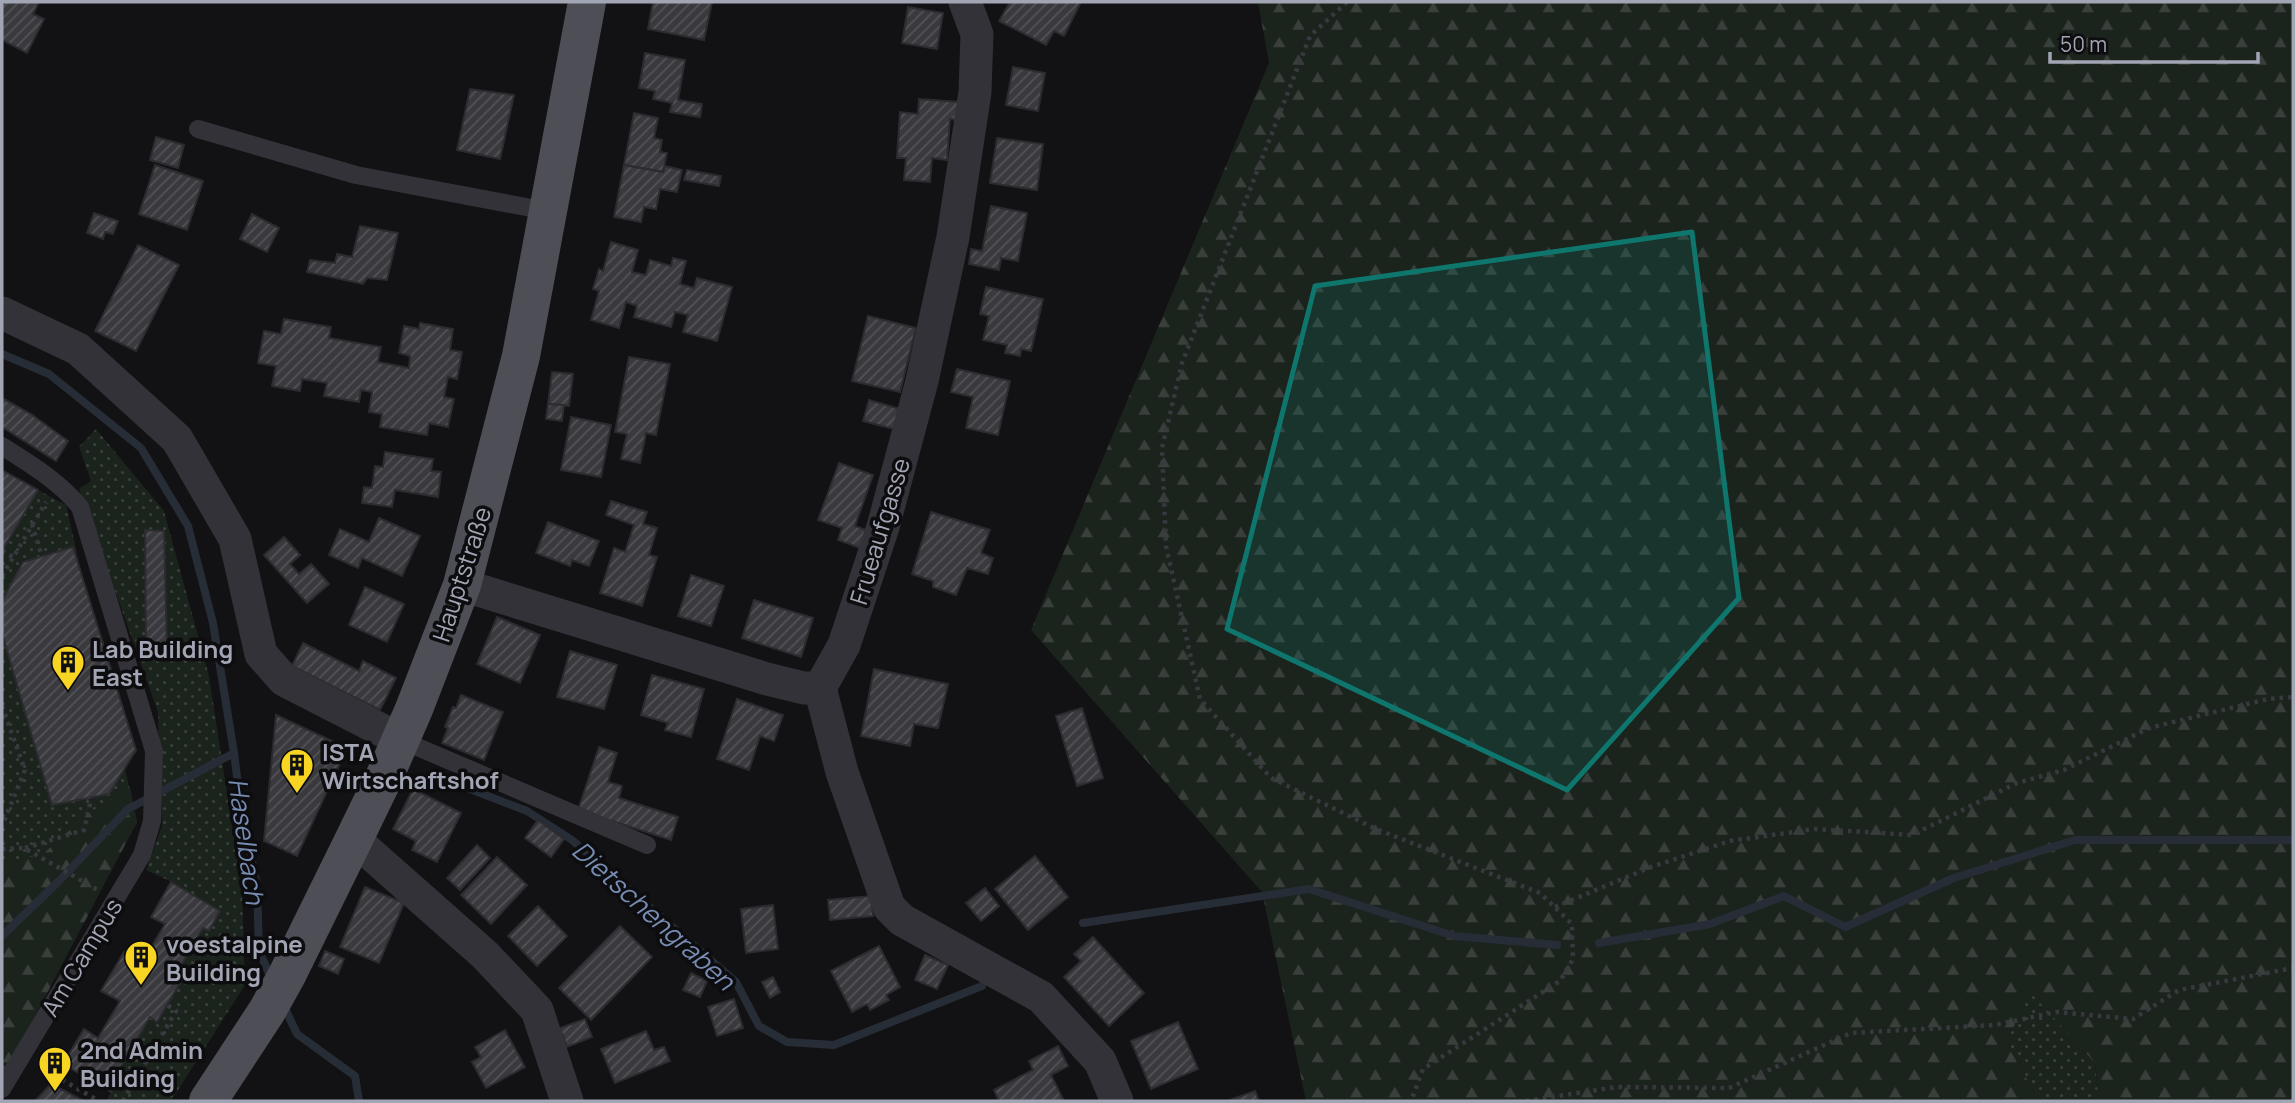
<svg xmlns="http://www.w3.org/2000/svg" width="2295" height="1103" font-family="Manrope,sans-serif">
	<defs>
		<pattern id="grass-dots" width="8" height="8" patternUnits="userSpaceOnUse" patternTransform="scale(1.75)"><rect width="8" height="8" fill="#1b231d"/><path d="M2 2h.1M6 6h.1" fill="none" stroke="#39403b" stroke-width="1.8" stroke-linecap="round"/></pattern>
		<pattern id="forest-firs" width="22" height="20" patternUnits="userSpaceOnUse" patternTransform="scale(1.75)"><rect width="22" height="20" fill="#1b231d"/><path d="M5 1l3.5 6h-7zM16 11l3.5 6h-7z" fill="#39403b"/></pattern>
		<pattern id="building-hatch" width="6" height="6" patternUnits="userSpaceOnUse" patternTransform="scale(1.75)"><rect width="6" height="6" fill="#39393e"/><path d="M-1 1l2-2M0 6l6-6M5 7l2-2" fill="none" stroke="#525358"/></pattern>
	</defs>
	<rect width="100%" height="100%" fill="#121113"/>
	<g fill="url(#grass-dots)">
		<path d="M 96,429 L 164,511 L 209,676 L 242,890 L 245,985 L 171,1101 L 106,1101 L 123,1072 L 119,1070 L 150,1017 L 157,1021 L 180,983 L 173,979 L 203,928 L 209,931 L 220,911 L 172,882 L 146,870 L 162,826 L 158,712 L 79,489 L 91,481 L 79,447 Z"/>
		<path d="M 38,490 L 66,505 L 137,822 L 2,1074 L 2,551 Z"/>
		<path d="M 2031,992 L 2095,1063 L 2099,1101 L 2038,1101 L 2007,1040 Z"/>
	</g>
	<g fill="url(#forest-firs)">
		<path d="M 1258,2 L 2293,2 L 2293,1101 L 2099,1101 L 2095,1063 L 2031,993 L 2007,1040 L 2038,1101 L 1306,1101 L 1262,892 L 1031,630 L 1269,63 Z"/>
		<path d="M 130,787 L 137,822 L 12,1060 L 2,1066 L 2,862 L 42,855 L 89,813 Z"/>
	</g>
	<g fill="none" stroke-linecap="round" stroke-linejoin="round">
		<g stroke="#272d37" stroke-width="8">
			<path d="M 2,354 L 49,374 L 141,448 L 188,526 L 213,623 L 234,753 L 128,809 L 58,882 L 2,936"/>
			<path d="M 234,753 L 241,808 L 257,885 L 259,951 L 272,980"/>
			<path d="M 431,774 L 527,811 L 572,840 L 736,982 L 759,1026 L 787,1042 L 834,1045 L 982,986"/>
			<path d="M 1083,923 L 1309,889 L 1454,936 L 1557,945"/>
			<path d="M 1599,943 L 1710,924 L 1784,896 L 1845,927 L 1954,878 L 2075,840 L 2293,840"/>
			<path d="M 283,1004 L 297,1034 L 355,1076 L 359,1101"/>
		</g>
	</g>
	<g fill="url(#building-hatch)" stroke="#2c2b2f" stroke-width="2">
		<path d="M 2,2 L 39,2 L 33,14 L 44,19 L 27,53 L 2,40 Z"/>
		<path d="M 653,2 L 712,2 L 704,40 L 648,29 Z"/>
		<path d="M 1010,2 L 1081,2 L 1064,36 L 1054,31 L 1046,45 L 999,21 Z"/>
		<path d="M 908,7 L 943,13 L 937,49 L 902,43 Z"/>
		<path d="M 645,53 L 685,60 L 678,100 L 702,104 L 700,117 L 670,112 L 672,103 L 653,99 L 655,91 L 639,88 Z"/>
		<path d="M 1013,67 L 1045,73 L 1038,111 L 1006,105 Z"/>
		<path d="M 470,89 L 514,95 L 500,159 L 457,150 Z"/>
		<path d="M 919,99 L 959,102 L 957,120 L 950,119 L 947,160 L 932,158 L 930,182 L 904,180 L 906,158 L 897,158 L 900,112 L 918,114 Z"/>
		<path d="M 634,113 L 658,118 L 654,138 L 662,140 L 660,152 L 667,153 L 663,172 L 624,165 Z"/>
		<path d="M 156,137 L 184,145 L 178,168 L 150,160 Z"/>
		<path d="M 997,138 L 1043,144 L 1037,190 L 990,183 Z"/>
		<path d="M 155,165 L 203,181 L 187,230 L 139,214 Z"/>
		<path d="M 624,165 L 663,172 L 665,166 L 682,170 L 677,192 L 660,189 L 656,209 L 644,207 L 641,222 L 614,217 Z"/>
		<path d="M 687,170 L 721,176 L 719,186 L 684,180 Z"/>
		<path d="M 991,206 L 1027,213 L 1018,261 L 1001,258 L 999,270 L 969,264 L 971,249 L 982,251 Z"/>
		<path d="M 94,213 L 118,221 L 113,234 L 105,232 L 103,239 L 87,233 Z"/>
		<path d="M 252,214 L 279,228 L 267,252 L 240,239 Z"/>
		<path d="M 360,226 L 398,233 L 387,280 L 367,278 L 363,284 L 307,272 L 310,260 L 335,263 L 337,254 L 352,257 Z"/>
		<path d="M 611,242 L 638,250 L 632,272 L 646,275 L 650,260 L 671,266 L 673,258 L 686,261 L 680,284 L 694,288 L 697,278 L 732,287 L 717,341 L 683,332 L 688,315 L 675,312 L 671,327 L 634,317 L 637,306 L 626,302 L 619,328 L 591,320 L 599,291 L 593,289 L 599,269 L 603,271 Z"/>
		<path d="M 138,245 L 179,265 L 136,351 L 95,331 Z"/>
		<path d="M 986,287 L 1043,299 L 1031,351 L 1021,349 L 1020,356 L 1005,353 L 1007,345 L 983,340 L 989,316 L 980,314 Z"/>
		<path d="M 868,316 L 916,328 L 900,392 L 852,381 Z"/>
		<path d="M 284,319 L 331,327 L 329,338 L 381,347 L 378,362 L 409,368 L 410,356 L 399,353 L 404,326 L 419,329 L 420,323 L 453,329 L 450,350 L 462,352 L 457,379 L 448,377 L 444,397 L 454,399 L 448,427 L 429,423 L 427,435 L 380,427 L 382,414 L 369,412 L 372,392 L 361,390 L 359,402 L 324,396 L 327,383 L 302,379 L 300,391 L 272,386 L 276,366 L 258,363 L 264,331 L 281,334 Z"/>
		<path d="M 629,357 L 670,364 L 656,435 L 646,433 L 640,463 L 621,459 L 627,434 L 615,432 Z"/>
		<path d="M 957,369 L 1010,381 L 998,435 L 966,428 L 973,397 L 951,392 Z"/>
		<path d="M 552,372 L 573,374 L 569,406 L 548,404 Z"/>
		<path d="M 2,398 L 31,414 L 68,441 L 56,461 L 2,427 Z"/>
		<path d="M 869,400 L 900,409 L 894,429 L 863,421 Z"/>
		<path d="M 548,404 L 564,405 L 562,421 L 546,419 Z"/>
		<path d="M 571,417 L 611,425 L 601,477 L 561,470 Z"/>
		<path d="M 385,452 L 433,459 L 431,471 L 441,472 L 438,497 L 395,490 L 392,507 L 362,503 L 364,487 L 372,488 L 375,466 L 383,467 Z"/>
		<path d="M 839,463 L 873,475 L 855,526 L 866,530 L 860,548 L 838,540 L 842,528 L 818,520 Z"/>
		<path d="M 2,470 L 38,490 L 2,551 Z"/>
		<path d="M 611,501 L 647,512 L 643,524 L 657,528 L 649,555 L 657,557 L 642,606 L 600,593 L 614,548 L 625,552 L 634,525 L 606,515 Z"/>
		<path d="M 931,512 L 990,530 L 981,553 L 993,558 L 988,574 L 967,568 L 956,595 L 933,587 L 933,581 L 912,574 Z"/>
		<path d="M 379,518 L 420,536 L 402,576 L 362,558 L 358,568 L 329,555 L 340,529 L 369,542 Z"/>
		<path d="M 548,522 L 599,541 L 589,566 L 572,560 L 570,566 L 536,553 Z"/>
		<path d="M 145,530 L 164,531 L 167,648 L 146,648 Z"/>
		<path d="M 284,537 L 300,555 L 290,564 L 299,574 L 311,564 L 329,584 L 307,603 L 264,555 Z"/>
		<path d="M 73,547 L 136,750 L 109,794 L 52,805 L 2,633 L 2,601 L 23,562 Z"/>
		<path d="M 691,575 L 724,586 L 711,626 L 678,616 Z"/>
		<path d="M 365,587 L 404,604 L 387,642 L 349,625 Z"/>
		<path d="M 754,600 L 813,618 L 801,657 L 742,638 Z"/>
		<path d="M 497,617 L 540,635 L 520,683 L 477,664 Z"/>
		<path d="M 303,643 L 359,671 L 363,661 L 396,678 L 380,710 L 292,666 Z"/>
		<path d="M 570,651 L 617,665 L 604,709 L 557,697 Z"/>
		<path d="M 874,669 L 948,684 L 938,728 L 914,724 L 910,746 L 861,736 Z"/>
		<path d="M 652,675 L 704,689 L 691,737 L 665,730 L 668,723 L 641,715 Z"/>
		<path d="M 461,695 L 503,712 L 484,760 L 442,743 L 448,728 L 445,727 L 453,707 L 456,708 Z"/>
		<path d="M 737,699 L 783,715 L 774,741 L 760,736 L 749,770 L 717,759 Z"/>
		<path d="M 1082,708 L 1103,778 L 1077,786 L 1056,716 Z"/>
		<path d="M 276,715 L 347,748 L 297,856 L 264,841 Z"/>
		<path d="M 599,747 L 617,753 L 608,782 L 622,786 L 619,798 L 678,817 L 671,840 L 578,810 Z"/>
		<path d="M 413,789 L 461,813 L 437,862 L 412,850 L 416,841 L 393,829 Z"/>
		<path d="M 538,820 L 564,839 L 551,857 L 525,838 Z"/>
		<path d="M 477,845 L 490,858 L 460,890 L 447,878 Z"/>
		<path d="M 1035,856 L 1068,897 L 1028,930 L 995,889 Z"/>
		<path d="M 497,857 L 527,885 L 491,924 L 461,895 Z"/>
		<path d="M 171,882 L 220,911 L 209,931 L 203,928 L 173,979 L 180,983 L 157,1022 L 150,1017 L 119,1070 L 123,1072 L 111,1092 L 63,1064 L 84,1029 L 98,1038 L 120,1001 L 101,991 L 124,952 L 142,963 L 165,924 L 151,917 Z"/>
		<path d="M 365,887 L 404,903 L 379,963 L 340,947 Z"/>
		<path d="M 985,888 L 999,906 L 981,921 L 966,903 Z"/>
		<path d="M 871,896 L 873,916 L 830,920 L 828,900 Z"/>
		<path d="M 773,905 L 778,949 L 746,953 L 741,909 Z"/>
		<path d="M 538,906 L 567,936 L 537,966 L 508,936 Z"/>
		<path d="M 620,926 L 652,957 L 591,1020 L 559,988 Z"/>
		<path d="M 1093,937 L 1144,993 L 1109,1026 L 1064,977 L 1081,961 L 1074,954 Z"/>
		<path d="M 879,946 L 900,987 L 886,995 L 889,1000 L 870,1010 L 867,1004 L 852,1012 L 831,971 Z"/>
		<path d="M 325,951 L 344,959 L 338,974 L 319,966 Z"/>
		<path d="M 925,955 L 948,965 L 937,989 L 915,980 Z"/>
		<path d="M 691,973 L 707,981 L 700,997 L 683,990 Z"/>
		<path d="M 773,977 L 780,992 L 770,998 L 762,982 Z"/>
		<path d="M 734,999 L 743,1028 L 717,1036 L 708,1007 Z"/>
		<path d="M 585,1019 L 592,1037 L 567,1047 L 560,1028 Z"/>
		<path d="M 1178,1022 L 1198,1069 L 1151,1089 L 1131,1041 Z"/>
		<path d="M 505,1030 L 525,1067 L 486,1088 L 472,1062 L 481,1057 L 475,1047 Z"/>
		<path d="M 646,1031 L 654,1050 L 664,1047 L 670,1061 L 615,1083 L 601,1049 Z"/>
		<path d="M 1058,1046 L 1068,1066 L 1051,1075 L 1064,1101 L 999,1101 L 994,1090 L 1033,1070 L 1029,1061 Z"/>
		<path d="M 51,1084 L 84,1101 L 35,1101 Z"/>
		<path d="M 1255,1091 L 1259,1101 L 1227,1101 Z"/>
	</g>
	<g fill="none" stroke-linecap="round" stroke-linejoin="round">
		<g stroke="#38393f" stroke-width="4.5" stroke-dasharray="3.5 5" stroke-linecap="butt">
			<path d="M 1347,2 L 1310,36 L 1182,363 L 1162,448 L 1166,546 L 1200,699 L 1271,778 L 1376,829 L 1540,893 L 1572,924 L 1573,959 L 1560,981 L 1423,1069 L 1411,1101"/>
			<path d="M 32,524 L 42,557"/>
			<path d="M 2,551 L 13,557"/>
			<path d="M 2,576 L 46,502"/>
			<path d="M 2,706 L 25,770 L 2,826"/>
			<path d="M 25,848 L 84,830 L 90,804 L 88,798"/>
			<path d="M 2,849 L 24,848 L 98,890"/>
			<path d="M 1555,907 L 1651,867 L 1730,841 L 1815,829 L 1912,835 L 2017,783 L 2064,770 L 2149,728 L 2268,699 L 2293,697"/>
			<path d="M 40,1067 L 99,1101"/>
			<path d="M 123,1101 L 176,1011 L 167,1005"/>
			<path d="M 1526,1101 L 1617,1087 L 1729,1088 L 1851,1033 L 1995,1025 L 2056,1012 L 2133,1019 L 2179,990 L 2293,968"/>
		</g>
		<g stroke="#323238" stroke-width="18">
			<path d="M 198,129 L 356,175 L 547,211"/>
			<path d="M 2,446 C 30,464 59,481 80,507 L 154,751 L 152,821 L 142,855 L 2,1089"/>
			<path d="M 401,740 L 647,845"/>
		</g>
		<g stroke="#323238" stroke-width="33">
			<path d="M 2,313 L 78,349 L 177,439 L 235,539 L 261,654 L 284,680 L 401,740"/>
			<path d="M 462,585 L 767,679 L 804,688 L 820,688 L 844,645 L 883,527 L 922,381 L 953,237 L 975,92 L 977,34 L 965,2"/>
			<path d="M 820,688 L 842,772 L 889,907 L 902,920 L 1041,997 L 1100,1061 L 1117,1101"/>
			<path d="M 354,839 L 485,955 L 537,1010 L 567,1101"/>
		</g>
		<path stroke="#4e4e57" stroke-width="38" d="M 208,1101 L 267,1011 L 287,975 L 354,839 L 387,771 L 414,709 L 462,585 L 521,356 L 587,2"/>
	</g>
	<path fill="#0f766e" fill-opacity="0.2" stroke="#0f766e" stroke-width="5" stroke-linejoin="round" d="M 1692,232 L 1739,598 L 1567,790 L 1227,629 L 1315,286 Z"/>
	<defs>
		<symbol id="building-pin" viewBox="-11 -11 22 30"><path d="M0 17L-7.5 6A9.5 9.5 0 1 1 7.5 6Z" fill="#f9d523" stroke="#0d0c0e"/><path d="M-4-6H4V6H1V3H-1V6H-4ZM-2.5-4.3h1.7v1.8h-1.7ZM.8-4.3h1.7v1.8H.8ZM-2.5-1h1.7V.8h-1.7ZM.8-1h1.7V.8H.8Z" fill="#111"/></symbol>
	</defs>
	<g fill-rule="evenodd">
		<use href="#building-pin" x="49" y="643" width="38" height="52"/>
		<use href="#building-pin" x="278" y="746" width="38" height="52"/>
		<use href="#building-pin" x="122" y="938" width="38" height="52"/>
		<use href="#building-pin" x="36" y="1044" width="38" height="52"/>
	</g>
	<g text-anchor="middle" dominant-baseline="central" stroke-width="7" stroke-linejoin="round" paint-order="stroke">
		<g font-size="24" fill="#a2a5b4" stroke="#0d0c0e">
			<text transform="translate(879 531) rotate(-73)">Frueaufgasse</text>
			<text transform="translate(461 574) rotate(-72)">Hauptstraße</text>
			<text transform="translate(81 957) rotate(-59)">Am Campus</text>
		</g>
		<g font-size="24" font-weight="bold" fill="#a2a5b4" stroke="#0d0c0e" text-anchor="start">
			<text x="92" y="648">Lab Building<tspan x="92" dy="28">East</tspan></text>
			<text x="322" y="751">ISTA<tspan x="322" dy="28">Wirtschaftshof</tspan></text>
			<text x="166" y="943">voestalpine<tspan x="166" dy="28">Building</tspan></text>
			<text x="80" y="1049">2nd Admin<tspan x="80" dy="28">Building</tspan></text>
		</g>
		<g font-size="26" font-style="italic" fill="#778cb2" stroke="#0d0c0e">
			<text transform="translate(247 841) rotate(82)">Haselbach</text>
			<text transform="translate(654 915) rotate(42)">Dietschengraben</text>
		</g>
	</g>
	<rect width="2295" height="1103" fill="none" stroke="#a2a5b4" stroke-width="7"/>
	<path d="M2050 52v10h208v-10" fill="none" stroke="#a2a5b4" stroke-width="3.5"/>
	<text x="2060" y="52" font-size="21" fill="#a2a5b4" stroke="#0d0c0e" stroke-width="5" paint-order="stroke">50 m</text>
</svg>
